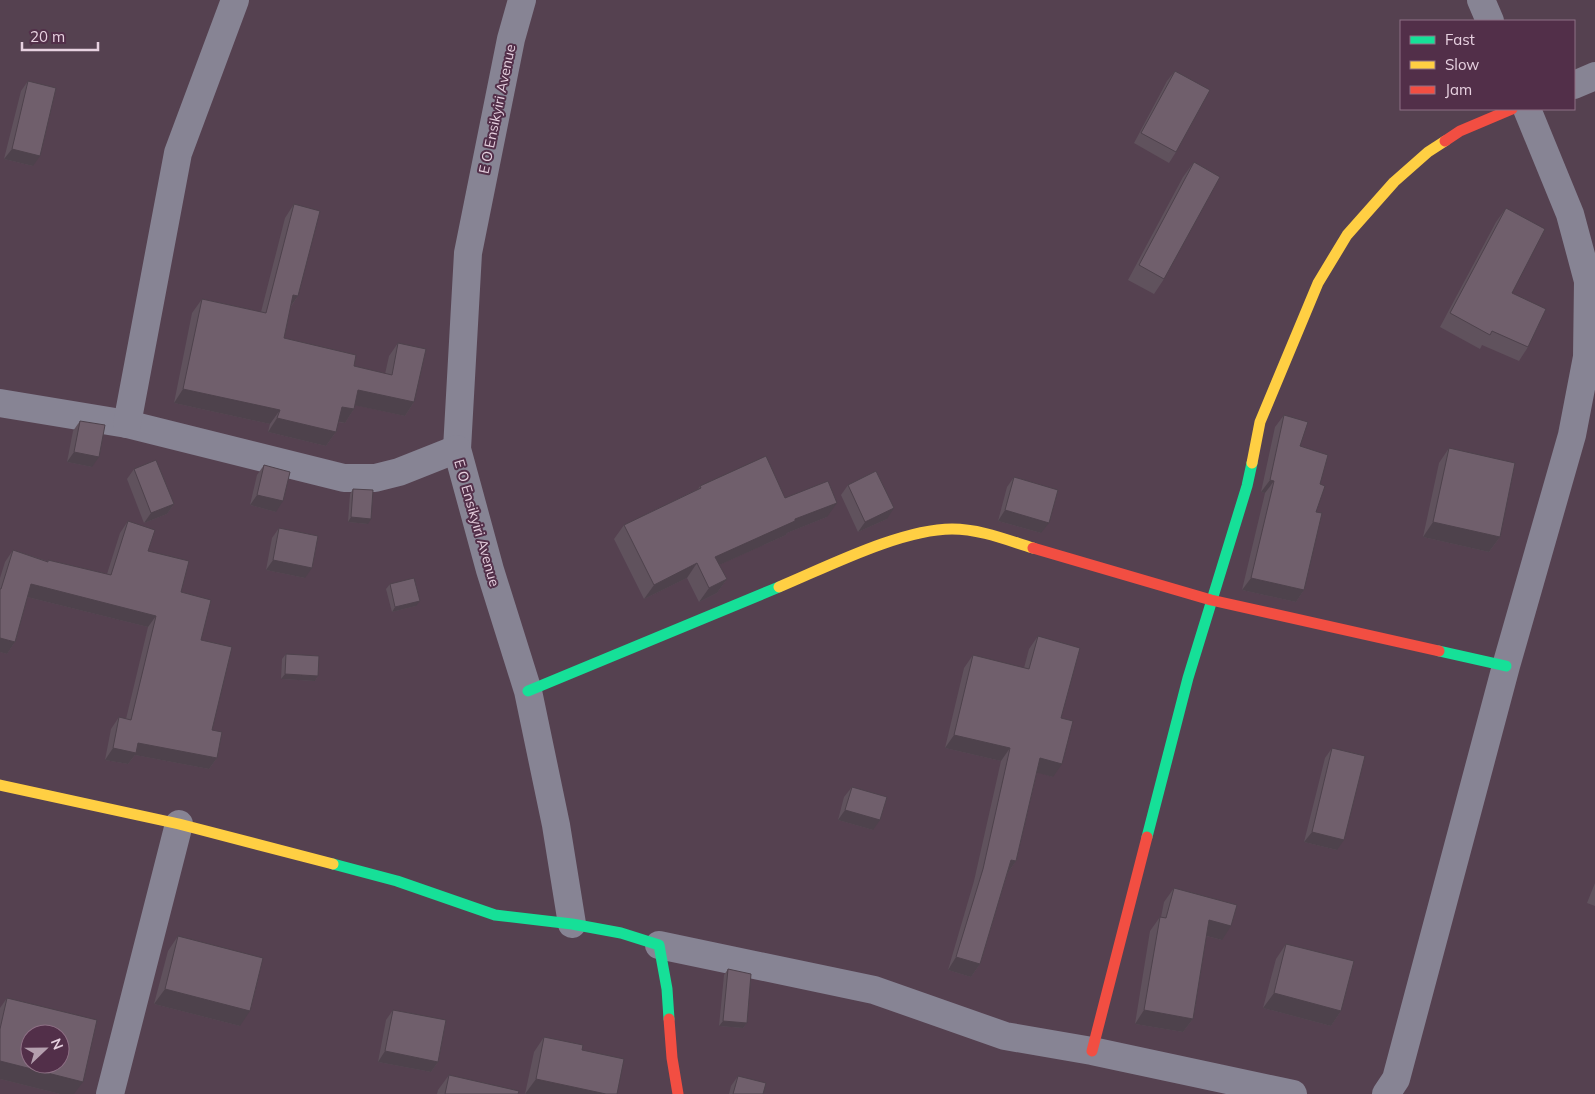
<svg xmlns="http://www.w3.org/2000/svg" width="1595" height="1094" font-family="Mulish,sans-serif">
	<rect width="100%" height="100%" fill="#554150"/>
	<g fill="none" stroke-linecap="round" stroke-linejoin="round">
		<g stroke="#878494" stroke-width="28">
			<path d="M 522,0 L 511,39 L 468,253 L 457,449 L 490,570 L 528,691 L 556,825 L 572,924"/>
			<path d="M 1481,0 L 1490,21"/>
			<path d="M 1574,85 L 1595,76"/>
			<path d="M 0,403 L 127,424 L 344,478 L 375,478 L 399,472 L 457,449"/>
			<path d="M 127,424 L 178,153 L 235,0"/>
			<path d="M 659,945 L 874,990 L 1005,1036 L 1092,1051 L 1293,1094"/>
			<path d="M 110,1094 L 179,824"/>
			<path d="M 1386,1094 L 1396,1079 L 1506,666 L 1572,435 L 1587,357 L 1588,281 L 1570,214 L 1527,109"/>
		</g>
		<g stroke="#16e098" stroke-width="11">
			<path d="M 1439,651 L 1506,666"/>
			<path d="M 528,691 L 779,587"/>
			<path d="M 1147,837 L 1188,678 L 1247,486 L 1252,463"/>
			<path d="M 333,864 L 397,881 L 495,915 L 572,924 L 621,933 L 659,945 L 667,989 L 669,1019"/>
		</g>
		<g stroke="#ffcf43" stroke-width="11">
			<path d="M 1252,463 L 1260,422 L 1318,283 L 1347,235 L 1394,182 L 1428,152 L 1445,141"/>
			<path d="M 779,587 C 827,567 901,529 952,529 C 980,529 1007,540 1033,548"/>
			<path d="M 0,785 L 179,824 L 333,864"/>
		</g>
		<g stroke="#f24e42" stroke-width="11">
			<path d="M 1445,141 L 1460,131 L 1512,109"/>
			<path d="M 1033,548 L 1211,600 L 1439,651"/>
			<path d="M 669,1019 L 672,1058 L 678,1094"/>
			<path d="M 1092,1051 L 1147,837"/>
		</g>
	</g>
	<g fill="#60525d">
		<path d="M 1175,71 L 1176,152 L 1169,163 L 1134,143 L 1167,81 Z"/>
		<path d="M 28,81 L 33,166 L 4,159 L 21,91 Z"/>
		<path d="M 1194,162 L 1164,279 L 1154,294 L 1128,280 L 1183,177 Z"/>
		<path d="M 294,204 L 298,296 L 290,308 L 284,338 L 354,366 L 385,374 L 389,356 L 398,343 L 414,402 L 405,416 L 355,405 L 354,409 L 345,423 L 338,422 L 336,432 L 326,446 L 268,432 L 270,424 L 174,403 L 192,313 L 202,299 L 261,312 L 285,218 Z"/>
		<path d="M 1506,208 L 1512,293 L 1528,347 L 1519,361 L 1482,345 L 1480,349 L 1440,327 L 1496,222 Z"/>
		<path d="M 1284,415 L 1320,484 L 1304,590 L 1296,602 L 1242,590 L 1265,493 L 1261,492 L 1275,427 Z"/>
		<path d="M 80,421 L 92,467 L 67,462 L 73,431 Z"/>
		<path d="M 1449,448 L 1500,537 L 1489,552 L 1423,537 L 1439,463 Z"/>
		<path d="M 264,465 L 276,512 L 250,505 L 257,475 Z"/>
		<path d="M 134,469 L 174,504 L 167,514 L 144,523 L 127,479 Z"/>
		<path d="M 1014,477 L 1041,533 L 998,521 L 1007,487 Z"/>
		<path d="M 848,485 L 887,519 L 858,532 L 841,495 Z"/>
		<path d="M 700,486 L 785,498 L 827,517 L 787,533 L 786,535 L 719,565 L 727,579 L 717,593 L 699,602 L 687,578 L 644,599 L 614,539 L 624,525 L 698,489 Z"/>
		<path d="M 353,489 L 368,524 L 348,522 L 350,494 Z"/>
		<path d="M 128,521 L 148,551 L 181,592 L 201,640 L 212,730 L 217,758 L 209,769 L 135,755 L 128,764 L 105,760 L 111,729 L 119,717 L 126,719 L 148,627 L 27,597 L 15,642 L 7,654 L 0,652 L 0,578 L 5,562 L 13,550 L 47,561 L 48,560 L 107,574 L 120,533 Z"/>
		<path d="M 279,528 L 305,578 L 266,570 L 272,538 Z"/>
		<path d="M 390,584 L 416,606 L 392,612 L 386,589 Z"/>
		<path d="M 1038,636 L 1061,718 L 1053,777 L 1037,772 L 1016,861 L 1007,874 L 980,964 L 971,977 L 948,970 L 974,881 L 1001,761 L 945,748 L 964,668 L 973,655 L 1024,668 L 1029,649 Z"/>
		<path d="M 286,654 L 318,676 L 315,681 L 281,679 L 282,659 Z"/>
		<path d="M 1332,748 L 1337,850 L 1304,842 L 1325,758 Z"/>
		<path d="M 852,787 L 873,830 L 838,820 L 844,797 Z"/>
		<path d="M 1595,883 L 1595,906 L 1587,903 Z"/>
		<path d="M 1174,888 L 1222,940 L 1206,936 L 1193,1019 L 1183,1032 L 1135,1024 L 1150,931 L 1160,917 L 1161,917 L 1164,902 Z"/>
		<path d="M 178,936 L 240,1026 L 154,1004 L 168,951 Z"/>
		<path d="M 1286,944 L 1341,1011 L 1331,1026 L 1263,1008 L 1276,959 Z"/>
		<path d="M 728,969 L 747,1023 L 743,1028 L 719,1026 L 724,975 Z"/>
		<path d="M 7,998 L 60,1094 L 0,1079 L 0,1008 Z"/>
		<path d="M 393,1010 L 438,1062 L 431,1072 L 378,1062 L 386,1020 Z"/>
		<path d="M 544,1037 L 582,1050 L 617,1094 L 525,1094 L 534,1052 Z"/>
		<path d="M 449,1075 L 518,1094 L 437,1094 L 438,1090 Z"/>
		<path d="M 738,1076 L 763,1094 L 729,1094 L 731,1086 Z"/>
	</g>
	<g fill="#4e424c">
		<path d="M 12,149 L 40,156 L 33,166 L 4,159 Z"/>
		<path d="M 293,295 L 298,296 L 288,310 Z"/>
		<path d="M 183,389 L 280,410 L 270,424 L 174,403 Z"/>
		<path d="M 358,390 L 414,402 L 405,416 L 349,404 Z"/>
		<path d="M 342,407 L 354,409 L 345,423 L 332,420 Z"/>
		<path d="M 277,418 L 336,432 L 326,446 L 268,432 Z"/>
		<path d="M 74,452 L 99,457 L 92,467 L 67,462 Z"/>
		<path d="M 1270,480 L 1274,481 L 1265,493 L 1261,492 Z"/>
		<path d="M 257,495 L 283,501 L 276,512 L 250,505 Z"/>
		<path d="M 837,503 L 827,517 L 787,533 L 786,535 L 706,571 L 715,557 L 795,519 Z"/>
		<path d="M 174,504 L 167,514 L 144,523 L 151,513 Z"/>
		<path d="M 894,508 L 887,519 L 858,532 L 865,522 Z"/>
		<path d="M 1005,510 L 1049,523 L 1041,533 L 998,521 Z"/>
		<path d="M 351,517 L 371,519 L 368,524 L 348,522 Z"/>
		<path d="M 1433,522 L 1500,537 L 1489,552 L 1423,537 Z"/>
		<path d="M 273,560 L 312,568 L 305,578 L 266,570 Z"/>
		<path d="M 697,563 L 687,578 L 644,599 L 654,585 Z"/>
		<path d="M 1251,578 L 1304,590 L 1296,602 L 1242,590 Z"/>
		<path d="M 727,579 L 717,593 L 699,602 L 709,588 Z"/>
		<path d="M 31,584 L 156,616 L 148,627 L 23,596 Z"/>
		<path d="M 420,601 L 416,606 L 392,612 L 395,607 Z"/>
		<path d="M 0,638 L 15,642 L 7,654 L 0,652 Z"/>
		<path d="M 285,674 L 318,676 L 315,681 L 281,679 Z"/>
		<path d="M 954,735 L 1010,748 L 1001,761 L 945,748 Z"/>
		<path d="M 138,743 L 217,758 L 209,769 L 135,755 L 128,764 L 105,760 L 113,748 Z"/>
		<path d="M 1040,758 L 1062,764 L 1053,777 L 1031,771 Z"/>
		<path d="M 845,810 L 880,820 L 873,830 L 838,820 Z"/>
		<path d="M 1312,832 L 1344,840 L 1337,850 L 1304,842 Z"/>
		<path d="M 1011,860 L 1016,861 L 1007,874 Z"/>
		<path d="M 1209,920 L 1231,926 L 1222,940 L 1199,934 Z"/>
		<path d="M 956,957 L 980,964 L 971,977 L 948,970 Z"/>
		<path d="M 165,989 L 250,1011 L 240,1026 L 154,1004 Z"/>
		<path d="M 1274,993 L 1341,1011 L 1331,1026 L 1263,1008 Z"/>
		<path d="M 1144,1010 L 1193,1019 L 1183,1032 L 1135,1024 Z"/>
		<path d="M 723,1021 L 747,1023 L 743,1028 L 719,1026 Z"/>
		<path d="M 385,1051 L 438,1062 L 431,1072 L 378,1062 Z"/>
		<path d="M 0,1061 L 83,1082 L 74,1094 L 60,1094 L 0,1079 Z"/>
		<path d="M 536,1079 L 606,1094 L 525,1094 Z"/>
	</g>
	<g fill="#705f6c" stroke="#4e424c" fill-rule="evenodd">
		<path d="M 1175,71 L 1210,90 L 1176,152 L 1141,133 Z"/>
		<path d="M 28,81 L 56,88 L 40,156 L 12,149 Z"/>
		<path d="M 1194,162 L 1220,177 L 1164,279 L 1139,265 Z"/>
		<path d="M 294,204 L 320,211 L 298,296 L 293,295 L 284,338 L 356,355 L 354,366 L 392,375 L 398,343 L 426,349 L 414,402 L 358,390 L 354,409 L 342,407 L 336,432 L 277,418 L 280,410 L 183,389 L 202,299 L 266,313 Z"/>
		<path d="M 1506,208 L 1545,229 L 1512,293 L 1546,309 L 1528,347 L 1492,331 L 1490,335 L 1450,313 Z"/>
		<path d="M 1284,415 L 1308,422 L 1300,446 L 1328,455 L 1320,484 L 1325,486 L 1316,512 L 1322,513 L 1304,590 L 1251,578 L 1274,481 L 1270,480 Z"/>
		<path d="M 80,421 L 105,425 L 99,457 L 74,452 Z"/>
		<path d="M 1449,448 L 1515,463 L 1500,537 L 1433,522 Z"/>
		<path d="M 766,456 L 785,498 L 828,481 L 837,503 L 795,519 L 795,521 L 715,557 L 727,579 L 709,588 L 697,563 L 654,585 L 624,525 L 701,488 L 700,486 Z"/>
		<path d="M 156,460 L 174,504 L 151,513 L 134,469 Z"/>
		<path d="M 264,465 L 290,472 L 283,501 L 257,495 Z"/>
		<path d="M 876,471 L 894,508 L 865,522 L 848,485 Z"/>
		<path d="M 1014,477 L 1058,490 L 1049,523 L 1005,510 Z"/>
		<path d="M 353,489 L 373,490 L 371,519 L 351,517 Z"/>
		<path d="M 128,521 L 155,530 L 148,551 L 189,561 L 181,592 L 211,600 L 201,640 L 232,647 L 212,730 L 222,732 L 217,758 L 138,743 L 136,753 L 113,748 L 119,717 L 131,720 L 156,616 L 31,584 L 15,642 L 0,638 L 0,589 L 1,589 L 13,550 L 48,562 L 48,560 L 111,575 Z"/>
		<path d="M 279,528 L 318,536 L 312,568 L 273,560 Z"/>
		<path d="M 414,578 L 420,601 L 395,607 L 390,584 Z"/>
		<path d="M 1038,636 L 1080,648 L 1061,718 L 1073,721 L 1062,764 L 1040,758 L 1016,861 L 1011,860 L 980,964 L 956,957 L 983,869 L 1010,748 L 954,735 L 973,655 L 1029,669 Z"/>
		<path d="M 286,654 L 319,656 L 318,676 L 285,674 Z"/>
		<path d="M 1332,748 L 1365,756 L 1344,840 L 1312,832 Z"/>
		<path d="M 852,787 L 887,797 L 880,820 L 845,810 Z"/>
		<path d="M 1174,888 L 1237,905 L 1231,926 L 1209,920 L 1193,1019 L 1144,1010 L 1160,917 L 1166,918 Z"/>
		<path d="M 178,936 L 263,958 L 250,1011 L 165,989 Z"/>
		<path d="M 1286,944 L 1354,961 L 1341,1011 L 1274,993 Z"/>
		<path d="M 728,969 L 751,974 L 747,1023 L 723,1021 Z"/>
		<path d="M 7,998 L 97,1020 L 83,1082 L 0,1061 L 0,1029 ZM 30,1034 L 60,1034 L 60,1064 L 30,1064 Z"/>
		<path d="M 393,1010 L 446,1020 L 438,1062 L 385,1051 Z"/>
		<path d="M 544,1037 L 583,1045 L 582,1050 L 624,1059 L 617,1094 L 606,1094 L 536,1079 Z"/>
		<path d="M 449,1075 L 519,1091 L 518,1094 L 445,1094 Z"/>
		<path d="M 738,1076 L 766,1083 L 763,1094 L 733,1094 Z"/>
	</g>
	<g text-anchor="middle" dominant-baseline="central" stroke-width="4" stroke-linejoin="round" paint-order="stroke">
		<g font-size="14" fill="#e7d1e0" stroke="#522f49">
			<text transform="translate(497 109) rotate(-78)">E O Ensikyiri Avenue</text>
			<text transform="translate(477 523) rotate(74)">E O Ensikyiri Avenue</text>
		</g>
	</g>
	<rect x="1400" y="20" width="175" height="90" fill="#522f49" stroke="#8e7085"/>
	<rect x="1410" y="36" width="25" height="8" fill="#16e098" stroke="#8e7085"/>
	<text x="1445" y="45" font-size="15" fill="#e7d1e0">Fast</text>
	<rect x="1410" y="61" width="25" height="8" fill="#ffcf43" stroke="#8e7085"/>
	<text x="1445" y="70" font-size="15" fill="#e7d1e0">Slow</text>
	<rect x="1410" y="86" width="25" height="8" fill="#f24e42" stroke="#8e7085"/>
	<text x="1445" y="95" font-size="15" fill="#e7d1e0">Jam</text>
	<g transform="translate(45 1049) rotate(68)"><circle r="24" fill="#522f49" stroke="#8e7085"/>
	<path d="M0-4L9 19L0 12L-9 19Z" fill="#b49fae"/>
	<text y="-8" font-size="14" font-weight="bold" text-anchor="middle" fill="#e7d1e0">N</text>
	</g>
	<path d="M22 42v8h76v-8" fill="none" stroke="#e7d1e0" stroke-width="2.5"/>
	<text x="30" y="42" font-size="15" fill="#e7d1e0" stroke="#522f49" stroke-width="4" paint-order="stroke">20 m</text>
</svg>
